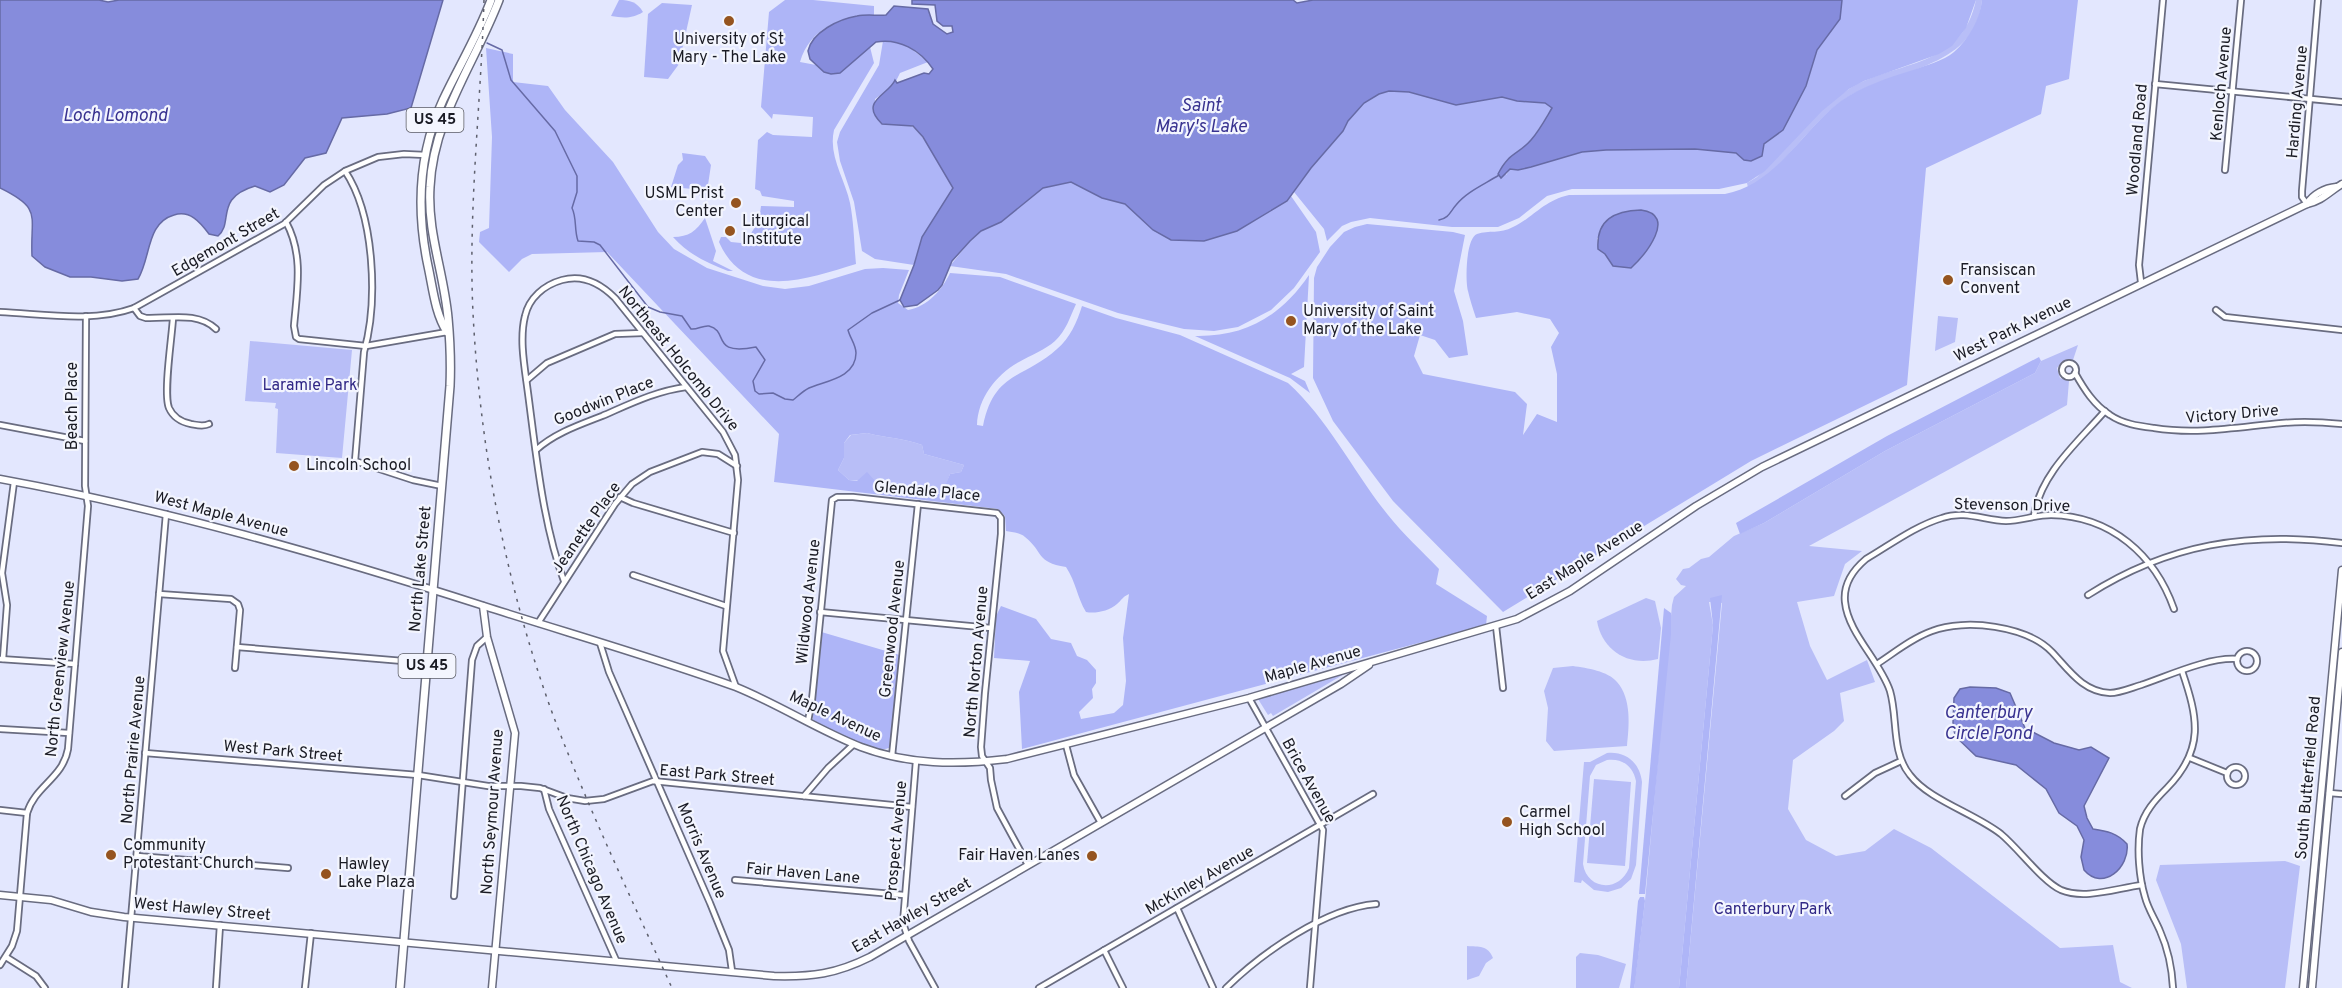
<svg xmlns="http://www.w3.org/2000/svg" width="2342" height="988" font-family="Overpass,sans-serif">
	<rect width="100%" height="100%" fill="#e3e7fe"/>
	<g fill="#b8bef7" fill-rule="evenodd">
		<path d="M 1976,0 L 1982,0 C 1975,73 1889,67 1842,101 C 1809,124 1783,170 1748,188 L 1747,183 L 1757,177 C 1784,150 1817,109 1849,89 C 1898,59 1961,70 1976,0 Z"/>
		<path d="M 1938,316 L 1958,318 L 1955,342 L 1935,351 Z"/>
		<path d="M 250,341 L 352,350 L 342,458 L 276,453 L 278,409 L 275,408 L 276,403 L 245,401 Z"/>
		<path d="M 2078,345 L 2073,360 L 2063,361 L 2057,368 L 2060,378 L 2069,381 L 2067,405 L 1809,546 L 1862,551 L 1845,564 L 1834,596 L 1797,602 L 1810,646 L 1827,680 L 1867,660 L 1875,682 L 1840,693 L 1844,721 L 1834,731 L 1793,760 L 1788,809 L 1806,840 L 1836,856 L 1865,851 L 1894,829 L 1931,848 L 2060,948 L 2113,945 L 2120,982 L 2132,988 L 1686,988 L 1722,603 L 1709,602 L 1713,625 L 1679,988 L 1634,988 L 1645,901 L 1672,605 L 1674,597 L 1686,586 L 1681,585 L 1676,579 L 1683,569 L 1689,568 L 1701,559 L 1709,557 L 1734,536 L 1764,523 L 1885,451 L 2035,373 L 2041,361 Z"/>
		<path d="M 867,433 C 886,438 904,438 922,445 L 924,454 L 964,465 L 961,472 L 950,474 L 942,495 L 930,489 L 908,491 L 900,483 L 849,480 L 838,470 L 844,458 L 844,443 L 851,435 Z"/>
		<path d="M 1646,598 L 1655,601 L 1661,628 L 1658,659 C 1628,667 1602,650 1597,621 Z"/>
		<path d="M 1573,666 C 1587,668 1608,671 1617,682 C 1632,699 1629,727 1627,746 L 1554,751 L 1546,741 L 1548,708 L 1544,691 L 1553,668 Z"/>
		<path d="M 1346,673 L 1273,716 L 1271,713 L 1268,715 L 1258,699 Z"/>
		<path d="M 1607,753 C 1626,751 1640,763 1642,782 L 1636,865 L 1631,879 L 1621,888 L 1608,892 L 1594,890 L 1582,880 L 1581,883 L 1574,882 L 1584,762 L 1590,762 ZM 1607,760 C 1622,758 1633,766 1636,781 L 1629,868 C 1619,893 1587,890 1583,864 L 1590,776 L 1596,765 Z"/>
		<path d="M 1594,779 L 1631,782 L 1625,866 L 1587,863 Z"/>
		<path d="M 2285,861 L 2300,866 L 2285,988 L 2187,988 L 2181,944 L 2156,880 L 2160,865 Z"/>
		<path d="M 1467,946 C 1479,947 1488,945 1493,958 L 1486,963 L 1479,976 L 1467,980 Z"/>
		<path d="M 1580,953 L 1598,955 L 1626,964 L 1619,988 L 1576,988 L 1576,957 Z"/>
	</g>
	<g fill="#aeb5f7" fill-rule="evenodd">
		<path d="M 619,0 C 630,0 637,2 643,12 C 632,19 623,18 611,16 Z"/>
		<path d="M 785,0 L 813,0 L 874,6 L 874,16 C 841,16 810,28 800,62 L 816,65 L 824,72 L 870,47 L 874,63 L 834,130 C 828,156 845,179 850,203 C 854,223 854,244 856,264 C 809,278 746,303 719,242 L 721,237 L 726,237 L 731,242 L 741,243 L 743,239 L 748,238 L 759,221 L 761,206 L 794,207 L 794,201 L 762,196 L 760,191 L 755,189 L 758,140 L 767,132 L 773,135 L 812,137 L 813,117 L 773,114 L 772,119 L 761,107 L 769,12 Z"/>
		<path d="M 1842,0 L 1976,0 L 1966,28 L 1952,46 L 1939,54 L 1864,81 L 1849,89 L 1822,111 L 1765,171 L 1747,183 L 1719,189 L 1572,189 L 1547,196 L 1519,218 L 1498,227 L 1452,227 L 1370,218 L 1351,222 L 1342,226 L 1327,241 L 1324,229 L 1294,192 L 1311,168 L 1343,131 L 1348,121 L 1364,103 L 1379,94 L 1389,91 L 1409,92 L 1456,105 L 1502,97 L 1517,101 L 1546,103 L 1552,108 L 1531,141 L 1504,163 L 1506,175 L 1510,169 L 1582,152 L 1606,150 L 1695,149 L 1736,153 L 1744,160 L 1783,129 L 1806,86 L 1817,50 L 1840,19 Z"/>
		<path d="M 1982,0 L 2078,0 L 2069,79 L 2046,86 L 2041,114 L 1926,168 L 1907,385 L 1751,461 L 1503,612 L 1393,501 L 1333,421 L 1313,378 L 1314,278 L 1317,267 L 1330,247 L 1344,232 L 1355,227 L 1367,224 L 1453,232 L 1465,235 L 1454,291 L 1463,321 L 1468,355 L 1449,358 L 1435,340 L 1420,335 L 1414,356 L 1423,374 L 1515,392 L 1527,404 L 1523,435 L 1537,414 L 1557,422 L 1557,374 L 1551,347 L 1559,333 L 1550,319 L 1517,312 L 1476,318 C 1473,309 1470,300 1468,291 C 1465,280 1466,238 1477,234 C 1489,230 1500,234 1513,227 C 1534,217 1543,201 1569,195 L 1725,194 C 1776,185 1802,130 1841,101 C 1862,86 1888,78 1913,70 C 1927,65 1943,61 1954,52 C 1969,39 1980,19 1982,0 ZM 1658,223 L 1656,233 L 1640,259 L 1613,266 L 1605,254 L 1598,249 L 1597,238 Z"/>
		<path d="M 662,3 L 692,5 L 679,64 L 668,79 L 644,77 L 648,14 Z"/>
		<path d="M 883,41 L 904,43 L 928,62 L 900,73 L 894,85 L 875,99 L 875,113 L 879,121 C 891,127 900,121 911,126 C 921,130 949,177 953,189 L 922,237 L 914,265 L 875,259 L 862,251 L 854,202 L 840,161 L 837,142 L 840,132 L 879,65 Z"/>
		<path d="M 486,48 L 513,54 L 513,82 L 548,86 L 565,110 L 613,162 L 658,232 L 674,249 L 707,268 L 763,286 L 785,289 L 809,286 L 865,269 L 883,268 L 909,270 L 899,295 L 898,303 L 908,310 C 927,307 942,290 950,273 L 1000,277 L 1076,304 C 1070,317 1066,331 1055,341 C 1045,350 1031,355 1019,362 C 996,375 978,398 977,425 L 983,426 C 994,371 1024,379 1057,349 C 1070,338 1077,322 1082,306 L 1116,318 L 1180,335 L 1288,383 C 1329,420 1354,473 1388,515 C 1403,534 1422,551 1439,569 L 1436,584 L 1487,616 L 1486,625 L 1022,749 L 1019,692 L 1030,661 L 994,658 L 996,616 L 1001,606 L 1036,619 L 1051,639 L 1071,643 L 1077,656 L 1087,660 L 1096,670 L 1096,683 L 1092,689 L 1093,698 L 1079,712 L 1081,719 L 1114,713 L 1123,705 L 1126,681 L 1123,638 L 1129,594 C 1122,597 1122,600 1117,604 C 1109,611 1095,614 1086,612 C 1077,597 1076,582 1066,567 C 1035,562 1044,552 1025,537 C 1021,533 1012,532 1006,531 L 1005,516 L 998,509 L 774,482 L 779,434 L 607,252 L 532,254 L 522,259 L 509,272 L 479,242 L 480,232 L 489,228 L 492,137 ZM 867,433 C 886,438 904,438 922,445 L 924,454 L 964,465 L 961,472 L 950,474 L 941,495 L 930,489 L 908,491 L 900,483 L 877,483 L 867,472 L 857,481 L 849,480 L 838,470 L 844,458 L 844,443 L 850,435 Z"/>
		<path d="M 682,153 L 705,156 L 711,165 L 706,198 L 702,198 L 693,189 L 671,187 L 678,165 L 683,160 Z"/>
		<path d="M 1071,182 L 1102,198 L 1125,204 L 1153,230 L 1171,240 L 1205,241 L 1287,201 L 1291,196 L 1316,232 L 1320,252 L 1294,288 L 1271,310 L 1238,327 L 1214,331 L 1184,329 L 1118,313 L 1006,274 L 950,266 L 970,241 L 981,231 L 1001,222 L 1043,188 Z"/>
		<path d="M 705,218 L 716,251 L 713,261 L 733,271 L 728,271 C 707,263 688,254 673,237 C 689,237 696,231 705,218 Z"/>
		<path d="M 1309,275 L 1304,367 L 1291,374 L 1305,381 L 1310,393 L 1290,378 L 1195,336 C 1246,337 1281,316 1309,275 Z"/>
		<path d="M 2039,357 L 2041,361 L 2035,373 L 1885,451 L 1764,523 L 1740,534 L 1736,523 L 1887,436 Z"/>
		<path d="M 1722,595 L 1686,988 L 1679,988 L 1713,625 L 1710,598 Z"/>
		<path d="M 1664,608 L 1671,613 L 1671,634 L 1645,894 L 1639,894 Z"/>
		<path d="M 818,631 L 903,656 L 893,746 C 872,759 834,733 814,724 L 811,710 Z"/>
		<path d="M 1640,897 L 1644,897 L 1645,901 L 1635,983 L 1634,988 L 1630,988 L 1638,901 Z"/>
	</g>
	<g fill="#868cdc" stroke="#666aa5" stroke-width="1.5">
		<path d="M 0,0 L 99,0 L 108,2 L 119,0 L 443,0 L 411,108 L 387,114 L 342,118 L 326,153 L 305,158 L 284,185 L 270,192 L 255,186 C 214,198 234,223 218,236 L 209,234 C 200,222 190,210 174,215 C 146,223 151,258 138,279 L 122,281 L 91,277 L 70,277 L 45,267 L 32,256 C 30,215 43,209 0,188 Z"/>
		<path d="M 912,0 L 1293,0 L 1297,3 L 1313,0 L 1842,0 L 1840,19 L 1817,50 L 1806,86 L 1783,130 L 1764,144 L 1762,156 L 1751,161 L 1744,160 L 1736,153 L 1695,149 L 1606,150 L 1582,152 L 1531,167 L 1518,170 L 1510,169 L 1501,178 L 1498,174 C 1509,152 1518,155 1531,140 C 1539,131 1546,118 1552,108 L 1545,103 L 1517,101 L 1502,97 L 1456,105 L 1409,92 L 1389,91 L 1379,94 L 1364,103 L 1348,121 L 1343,131 L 1311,168 L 1287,201 L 1237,231 L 1204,241 L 1171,240 L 1153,230 L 1125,204 L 1102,198 L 1071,182 L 1043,188 L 1001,222 L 981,231 L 970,241 L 952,261 L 942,285 L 938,290 L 917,305 L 904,307 L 900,300 L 914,265 L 922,237 L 953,188 L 923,137 L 913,126 L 882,124 C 858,101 889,95 895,80 L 897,83 L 924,73 L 929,74 L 933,69 C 920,50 899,38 876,42 L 840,73 L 831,74 L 824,72 L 810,59 L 808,51 C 812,32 839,19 857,16 C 867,14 877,16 886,15 L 894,6 L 928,9 L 933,24 L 947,34 L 953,32 L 952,26 L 943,26 L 937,21 L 935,5 L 912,4 Z"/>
		<path d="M 1641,210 C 1678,215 1645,255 1631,268 L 1613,266 L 1605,254 L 1598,249 C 1596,219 1615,211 1641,210 Z"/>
		<path d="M 1970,687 L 1996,688 L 2010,693 L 2025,728 L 2054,743 L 2079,750 L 2091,747 L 2109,758 L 2084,806 L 2087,818 L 2093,829 C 2107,831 2117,833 2127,844 C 2130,867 2103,892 2084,870 L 2081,857 L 2084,840 L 2077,826 L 2059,813 L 2046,789 L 2016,765 L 1976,756 L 1955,736 L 1953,723 L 1954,698 L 1960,689 Z"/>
	</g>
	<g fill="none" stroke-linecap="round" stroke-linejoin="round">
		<g stroke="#666aa5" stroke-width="1.5">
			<path d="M 487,43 L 502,50 L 511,80 L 555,131 L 577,176 L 577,192 L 572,208 C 577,218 574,230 578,241 L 594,242 L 600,245 L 648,307 L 660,312 L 682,316 L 691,329 C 697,330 703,325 709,326 C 730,331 709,356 756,347 L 765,360 L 753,381 L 755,391 L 759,394 L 773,393 L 785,399 L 793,400 C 798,396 803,391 809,388 C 825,381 856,378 856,353 C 856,345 850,338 848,330 L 872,313 L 900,300"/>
			<path d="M 1439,220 C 1449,218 1450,212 1456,205 C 1466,192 1485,184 1499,175"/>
		</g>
		<defs>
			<g id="street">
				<path d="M 2155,84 L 2342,102"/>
				<path d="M 2225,170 L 2241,0"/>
				<path d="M 345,171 C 375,216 378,302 364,352 L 355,461 L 413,480 L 442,486"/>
				<path d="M 2307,204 L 2302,197 L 2302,191 L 2318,0"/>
				<path d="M 286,222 C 304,255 297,290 294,326 L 296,337 L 299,339 L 366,346 L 447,332"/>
				<path d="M 2141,282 L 2139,265 L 2163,0"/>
				<path d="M 134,308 L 140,316 L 146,318 C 169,319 197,311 216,329"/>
				<path d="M 2216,310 L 2225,317 L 2342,330"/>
				<path d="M 0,312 C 44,314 92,323 134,308 L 284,224 L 324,185 L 345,171 L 378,157 L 404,154 L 426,155"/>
				<path d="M 173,318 C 172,337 163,393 169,408 C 173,417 181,422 191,424 C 197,425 203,427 209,424"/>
				<circle cx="2069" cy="370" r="7"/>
				<path d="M 2075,373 C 2084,389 2094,405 2110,415 C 2123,424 2139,426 2154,428 C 2198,435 2238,427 2282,423 C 2302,421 2322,422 2342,424"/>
				<path d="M 527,380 L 547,363 L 615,334 L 643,333"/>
				<path d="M 0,425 L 85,441"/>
				<path d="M 536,450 C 555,433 579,425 602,416 C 630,404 656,391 686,387"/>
				<path d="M 620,497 L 633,503 L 734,533"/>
				<path d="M 2034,516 C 2040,474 2078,442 2105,411"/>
				<path d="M 633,575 L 726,606"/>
				<path d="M 564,581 C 543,525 536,453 528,393 C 525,369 519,340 525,316 C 529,298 544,285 562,280 C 583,274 600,283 615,298 L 723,432 L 735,455 L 738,480 L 723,651 L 736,687"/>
				<path d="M 159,594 L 231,599 L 238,604 L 240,610 L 235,668"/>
				<path d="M 2088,595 C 2168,544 2249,531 2342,543"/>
				<path d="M 820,612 L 991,628"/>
				<path d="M 538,623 L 615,504 L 632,484 L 650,472 L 702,452 L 718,454 L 737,466"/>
				<path d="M 1496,626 L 1503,688"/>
				<path d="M 600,643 L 609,672 L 710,903 L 729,950 L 732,971"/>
				<path d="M 237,647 L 427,663"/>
				<circle cx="2247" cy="661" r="10"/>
				<path d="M 0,659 L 75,664"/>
				<path d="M 3,659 L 7,605 L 2,573 L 14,482"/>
				<path d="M 1877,664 C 1894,653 1912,638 1932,631 C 1965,618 2027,626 2052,652 C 2069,670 2083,692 2110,693 C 2120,693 2131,688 2141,685 C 2168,676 2208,657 2237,659"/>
				<path d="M 1249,698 L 1323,830 L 1310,988"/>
				<path d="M 808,721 L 812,700 L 832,500 L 837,497 L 853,497 L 997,513 L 1001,518 L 1001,534 L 985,693 L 981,747 L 982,756 L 990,768 L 991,780 L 997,808 L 1028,865"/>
				<path d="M 0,729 L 69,733"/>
				<path d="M 1066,745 L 1074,775 L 1101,823"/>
				<path d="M 145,753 L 418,775 L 488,786 L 521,786 L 540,788 L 567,798 L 585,801 L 604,799 L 653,781 L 912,807"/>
				<path d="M 892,756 L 918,504"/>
				<path d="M 2190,758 L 2227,773"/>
				<path d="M 916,761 L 903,923 L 909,941 L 935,988"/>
				<circle cx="2236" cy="776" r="9"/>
				<path d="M 544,789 L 549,809 L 616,960"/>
				<path d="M 2329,793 L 2342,794"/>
				<path d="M 804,796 L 828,768 L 854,744"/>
				<path d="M 1845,796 L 1875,773 L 1901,761"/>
				<path d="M 0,810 L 27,813"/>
				<path d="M 137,856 L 288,868"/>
				<path d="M 735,880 L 904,895"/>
				<path d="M 2142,885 C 2117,888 2085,900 2061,890 C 2042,881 2019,849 2001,834 C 1974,813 1929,800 1910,775 C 1891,752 1898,718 1890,691 C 1880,661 1848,633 1845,602 C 1843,584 1853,570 1866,559 C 1890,545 1915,526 1942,518 C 1964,510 1984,520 2006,521 C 2021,521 2035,515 2051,515 C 2111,516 2155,555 2174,609"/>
				<path d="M 454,896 L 472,660 L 477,646 L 487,637"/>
				<path d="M 1177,908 L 1213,988"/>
				<path d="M 1104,950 L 1123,988"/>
				<path d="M 6,957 L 36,976 L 45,988"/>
				<path d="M 0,965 L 12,946 L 17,931 L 27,813 C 35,786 63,778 68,749 L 88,506 L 85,486 L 86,316"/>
				<path d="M 125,988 L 166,514"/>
				<path d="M 216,988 L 220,925"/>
				<path d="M 305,988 L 311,933"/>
				<path d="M 1039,988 L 1373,794"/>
				<path d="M 1226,988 C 1262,953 1325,908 1376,904"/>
				<path d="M 2173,988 C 2172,968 2168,949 2160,931 C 2155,919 2148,909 2145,897 C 2139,877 2137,850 2140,829 C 2144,812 2155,800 2167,788 C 2205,749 2198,718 2182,671"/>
			</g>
			<g id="secondary">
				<path d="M 2307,204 C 2313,194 2325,188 2336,187"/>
				<path d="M 0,479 C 165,509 325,555 484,606 C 568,633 653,657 736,687 C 778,704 818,730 861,747 C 909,765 957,765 1007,759 L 1249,698 L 1517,619 L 1570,591 L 1696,506 L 1762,467 L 2307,204 C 2322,201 2330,191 2342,184"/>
				<path d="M 483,606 L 487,637 L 515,733 L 492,988"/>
				<path d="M 0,895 L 51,900 L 91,912 L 124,917 L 774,976 C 812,977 836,974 870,957 L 1341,684 L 1369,665"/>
				<path d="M 2303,988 L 2342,570"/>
				<path d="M 2312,988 L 2342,652"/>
			</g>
			<g id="primary">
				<path d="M 447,332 C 435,313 433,289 428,266 C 416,209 418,154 443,100 C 459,66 478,35 491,0"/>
				<path d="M 400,988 L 450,386 C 451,363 450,340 448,318 C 444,273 427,232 430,187 C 433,118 475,63 499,0"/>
			</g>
		</defs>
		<use href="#street" stroke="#696c80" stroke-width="8"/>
		<use href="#secondary" stroke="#696c80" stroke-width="9"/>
		<use href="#primary" stroke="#696c80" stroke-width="10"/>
		<use href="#street" stroke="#fff" stroke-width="4.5"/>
		<use href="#secondary" stroke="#fff" stroke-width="6"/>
		<use href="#primary" stroke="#fff" stroke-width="7"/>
		<path stroke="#5e606d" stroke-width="1.5" stroke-dasharray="3 6" stroke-linecap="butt" d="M 484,0 C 481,105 468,208 473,313 C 480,450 506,586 553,715 C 588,808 631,898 672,988"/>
	</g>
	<g fill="#95541f" stroke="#f3f5fe" stroke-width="2">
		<circle cx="729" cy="21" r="6"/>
		<circle cx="736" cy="203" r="6"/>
		<circle cx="730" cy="231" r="6"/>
		<circle cx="1948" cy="280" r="6"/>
		<circle cx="1291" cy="321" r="6"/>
		<circle cx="294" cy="466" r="6"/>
		<circle cx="1507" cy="822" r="6"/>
		<circle cx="111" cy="855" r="6"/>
		<circle cx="1092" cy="856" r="6"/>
		<circle cx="326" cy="874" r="6"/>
	</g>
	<g text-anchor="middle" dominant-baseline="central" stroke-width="4.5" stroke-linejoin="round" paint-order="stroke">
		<g fill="#f3f5fe" stroke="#5b5c65" stroke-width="1.5">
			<rect x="406.5" y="108" width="57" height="24" rx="4.5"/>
			<rect x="398.5" y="654" width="57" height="24" rx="4.5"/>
		</g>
		<g font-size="15" font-weight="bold" fill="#1a1b24">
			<text x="435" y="120">US 45</text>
			<text x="427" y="666">US 45</text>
		</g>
		<g font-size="16" fill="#1a1b24" stroke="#f3f5fe" text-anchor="start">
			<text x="729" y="40" text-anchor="middle">University of St<tspan x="729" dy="18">Mary - The Lake</tspan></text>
			<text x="724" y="194" text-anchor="end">USML Prist<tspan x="724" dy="18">Center</tspan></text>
			<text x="742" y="222">Liturgical<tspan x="742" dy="18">Institute</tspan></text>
			<text x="1960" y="271">Fransiscan<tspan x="1960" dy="18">Convent</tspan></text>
			<text x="1303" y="312">University of Saint<tspan x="1303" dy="18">Mary of the Lake</tspan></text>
			<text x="306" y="466">Lincoln School</text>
			<text x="1519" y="813">Carmel<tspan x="1519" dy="18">High School</tspan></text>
			<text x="123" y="846">Community<tspan x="123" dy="18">Protestant Church</tspan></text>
			<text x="1080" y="856" text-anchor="end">Fair Haven Lanes</text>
			<text x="338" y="865">Hawley<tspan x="338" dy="18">Lake Plaza</tspan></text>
		</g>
		<g font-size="16" fill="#1a1b24" stroke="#f3f5fe">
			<text transform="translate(2222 84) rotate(-85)">Kenloch Avenue</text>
			<text transform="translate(2298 102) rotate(-85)">Harding Avenue</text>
			<text transform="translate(2138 140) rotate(-85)">Woodland Road</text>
			<text transform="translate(226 243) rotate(-30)">Edgemont Street</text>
			<text transform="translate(2013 330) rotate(-26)">West Park Avenue</text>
			<text transform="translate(678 359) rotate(51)">Northeast Holcomb Drive</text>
			<text transform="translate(604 402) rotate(-22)">Goodwin Place</text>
			<text transform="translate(73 406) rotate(-90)">Beach Place</text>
			<text transform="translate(2232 415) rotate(-5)">Victory Drive</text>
			<text transform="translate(927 492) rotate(5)">Glendale Place</text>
			<text transform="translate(2012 506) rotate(1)">Stevenson Drive</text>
			<text transform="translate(221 515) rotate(15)">West Maple Avenue</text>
			<text transform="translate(587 528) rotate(-55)">Jeanette Place</text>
			<text transform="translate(1585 561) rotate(-32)">East Maple Avenue</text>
			<text transform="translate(421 569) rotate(-85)">North Lake Street</text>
			<text transform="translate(809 602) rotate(-84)">Wildwood Avenue</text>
			<text transform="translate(893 629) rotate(-84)">Greenwood Avenue</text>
			<text transform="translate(977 662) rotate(-85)">North Norton Avenue</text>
			<text transform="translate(1313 665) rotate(-16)">Maple Avenue</text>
			<text transform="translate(61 669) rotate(-84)">North Greenview Avenue</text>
			<text transform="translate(835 717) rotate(25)">Maple Avenue</text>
			<text transform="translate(134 750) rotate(-85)">North Prairie Avenue</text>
			<text transform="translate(283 752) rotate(5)">West Park Street</text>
			<text transform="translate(717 776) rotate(5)">East Park Street</text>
			<text transform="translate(2309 778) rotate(-85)">South Butterfield Road</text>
			<text transform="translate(1308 781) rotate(61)">Brice Avenue</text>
			<text transform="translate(493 812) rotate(-86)">North Seymour Avenue</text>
			<text transform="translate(897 841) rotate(-85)">Prospect Avenue</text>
			<text transform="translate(701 851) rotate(67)">Morris Avenue</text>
			<text transform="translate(591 870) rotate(67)">North Chicago Avenue</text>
			<text transform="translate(803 874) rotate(5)">Fair Haven Lane</text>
			<text transform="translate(1200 881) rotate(-30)">McKinley Avenue</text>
			<text transform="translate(202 910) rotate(5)">West Hawley Street</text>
			<text transform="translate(912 916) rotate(-30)">East Hawley Street</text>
		</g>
		<g font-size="16" fill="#312886" stroke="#f3f5fe">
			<text x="310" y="386">Laramie Park</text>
			<text x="1773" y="910">Canterbury Park</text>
		</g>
		<g font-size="18" font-style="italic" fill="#383290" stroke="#f3f5fe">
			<text x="1201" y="106">Saint<tspan x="1201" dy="21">Mary's Lake</tspan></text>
			<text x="115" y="116">Loch Lomond</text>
			<text x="1988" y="713">Canterbury<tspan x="1988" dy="21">Circle Pond</tspan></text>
		</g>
	</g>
</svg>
